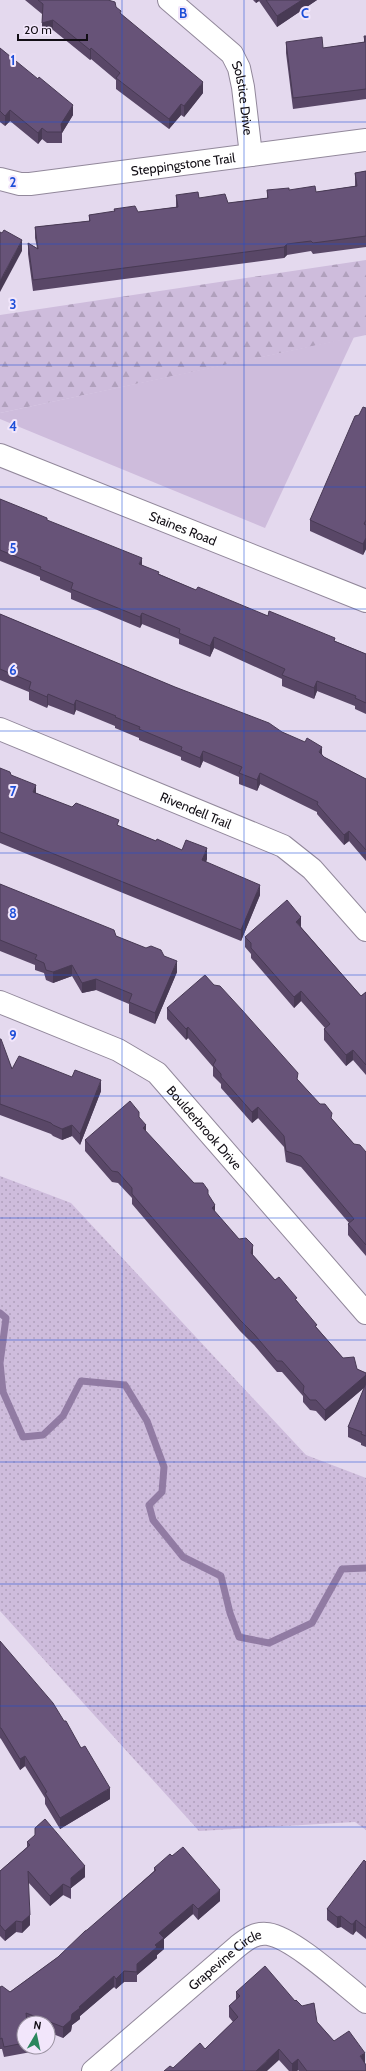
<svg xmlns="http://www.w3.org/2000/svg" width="366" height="2071" font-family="Cabin,sans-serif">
	<defs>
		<pattern id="grass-dots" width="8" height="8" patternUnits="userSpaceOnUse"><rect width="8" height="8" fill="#cebcdc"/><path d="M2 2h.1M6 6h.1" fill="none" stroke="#b0a0bc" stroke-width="1.8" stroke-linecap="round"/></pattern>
		<pattern id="forest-firs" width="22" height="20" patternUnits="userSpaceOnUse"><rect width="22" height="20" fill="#cebcdc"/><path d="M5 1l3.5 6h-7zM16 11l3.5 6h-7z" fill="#b0a0bc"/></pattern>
	</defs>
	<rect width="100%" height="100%" fill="#e4d9ee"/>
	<path fill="url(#grass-dots)" d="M 0,1176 L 71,1203 L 306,1455 L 366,1478 L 366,1830 L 355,1822 L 199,1831 L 0,1611 Z"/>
	<path fill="url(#forest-firs)" d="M 366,260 L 366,335 L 0,413 L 0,315 Z"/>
	<path fill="#cebcdc" d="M 354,337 L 265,528 L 0,419 L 0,413 Z"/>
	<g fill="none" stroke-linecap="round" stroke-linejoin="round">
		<path stroke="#917ba3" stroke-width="7" d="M 0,1313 L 6,1318 L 0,1363 L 3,1392 L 23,1437 L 43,1435 L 63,1416 L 81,1381 L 125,1385 L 147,1421 L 164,1467 L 162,1492 L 149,1505 L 153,1520 L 183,1557 L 221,1576 L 230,1613 L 239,1637 L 269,1643 L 312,1623 L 342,1569 L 366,1568"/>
		<defs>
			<g id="minor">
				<path id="s1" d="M 169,0 L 232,54 L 239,68 L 243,87 L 251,155"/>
				<path id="s2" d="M 0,179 L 20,184 L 30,184 L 366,140"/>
				<path id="s3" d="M 0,455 L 366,601"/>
				<path id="s4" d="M 0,729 L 283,846 L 312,869 L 366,930"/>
				<path id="s5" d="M 0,1002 L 118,1050 L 157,1073 L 366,1313"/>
				<path id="s6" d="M 93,2071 L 238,1946 C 247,1939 256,1932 268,1934 C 294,1938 344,1985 366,2002"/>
			</g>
		</defs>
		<use href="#minor" stroke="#92889b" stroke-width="24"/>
		<use href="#minor" stroke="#fff" stroke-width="22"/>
	</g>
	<g fill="#594767">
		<path d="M 25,0 L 108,0 L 116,7 L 121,14 L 203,93 L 184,117 L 181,115 L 169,129 L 116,89 L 116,80 L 91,59 L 90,60 L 53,30 L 42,34 L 42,14 Z"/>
		<path d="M 253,0 L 317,0 L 277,27 L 259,1 L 256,3 Z"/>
		<path d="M 364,36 L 366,36 L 366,99 L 293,109 L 286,53 L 286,42 L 323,48 L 364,42 Z"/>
		<path d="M 0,48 L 73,115 L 62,133 L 62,143 L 47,143 L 42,139 L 38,144 L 10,121 L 5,126 L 0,122 Z"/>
		<path d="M 366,171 L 366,247 L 313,254 L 311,251 L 287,255 L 284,258 L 33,291 L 28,254 L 28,243 L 37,248 L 35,238 L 35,227 L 89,221 L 89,215 L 114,212 L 114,209 L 138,212 L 176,207 L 176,195 L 228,203 L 267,198 L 267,190 L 289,190 L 316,192 L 355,186 L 355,173 Z"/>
		<path d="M 366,408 L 366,549 L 363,555 L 310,531 L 310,520 L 359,415 Z"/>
		<path d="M 0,499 L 142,565 L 159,574 L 196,590 L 268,616 L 335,641 L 366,654 L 366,714 L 355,709 L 355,706 L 317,691 L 314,699 L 282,686 L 282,679 L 214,648 L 210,657 L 179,644 L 179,639 L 142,624 L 140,628 L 71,599 L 71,593 L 40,580 L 40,577 L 0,561 Z"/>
		<path d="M 0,614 L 282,732 L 322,754 L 324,757 L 366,779 L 366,861 L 349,841 L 344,845 L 317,814 L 317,812 L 260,784 L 257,791 L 239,784 L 239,777 L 203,761 L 200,768 L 181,760 L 181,757 L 139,740 L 139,738 L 115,728 L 115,726 L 76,710 L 74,715 L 48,705 L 47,708 L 29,700 L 29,692 L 0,680 Z"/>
		<path d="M 0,768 L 11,775 L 36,793 L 156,841 L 207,859 L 206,862 L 260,895 L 241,941 L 0,843 Z"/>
		<path d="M 0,884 L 116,936 L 164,956 L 177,972 L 155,1024 L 129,1013 L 129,1004 L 96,990 L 82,993 L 72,976 L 53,983 L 46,980 L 44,973 L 35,970 L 35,965 L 0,951 Z"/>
		<path d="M 301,927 L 361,996 L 366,992 L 366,1075 L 353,1060 L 346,1066 L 324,1040 L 324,1029 L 325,1028 L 301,1001 L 294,1008 L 251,958 L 251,954 L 245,947 L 245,937 Z"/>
		<path d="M 167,1008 L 298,1080 L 354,1144 L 366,1152 L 366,1256 L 348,1235 L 348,1224 L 349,1223 L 301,1167 L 286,1162 L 284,1147 L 258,1118 L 252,1123 L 221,1088 L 221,1084 L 213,1076 L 213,1067 L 188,1038 L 186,1040 L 167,1019 Z"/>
		<path d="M 0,1039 L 12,1069 L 101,1091 L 80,1145 L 72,1136 L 62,1140 L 53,1136 L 51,1134 L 0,1115 Z"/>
		<path d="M 139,1118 L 146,1132 L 194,1183 L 208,1195 L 215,1212 L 275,1280 L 297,1301 L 317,1328 L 343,1358 L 357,1369 L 366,1373 L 366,1447 L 361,1445 L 361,1443 L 348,1437 L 348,1427 L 365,1387 L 325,1421 L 316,1411 L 310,1410 L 303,1402 L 303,1396 L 282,1372 L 277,1372 L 254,1345 L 240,1331 L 132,1204 L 132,1198 L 118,1183 L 112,1182 L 85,1151 L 85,1140 Z"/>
		<path d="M 0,1641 L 81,1748 L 110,1799 L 60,1829 L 45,1804 L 45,1798 L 25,1766 L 20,1770 L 1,1739 L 0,1738 Z"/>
		<path d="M 27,1842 L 85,1877 L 71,1888 L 71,1899 L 63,1895 L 50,1906 L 28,1882 L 30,1925 L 22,1933 L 16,1932 L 5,1941 L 0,1936 L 0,1871 L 27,1847 Z"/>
		<path d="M 366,1862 L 366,1939 L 356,1931 L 353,1935 L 351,1934 L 341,1927 L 337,1928 L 327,1920 L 327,1909 Z"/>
		<path d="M 154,1868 L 220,1901 L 198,1920 L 193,1914 L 164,1939 L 164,1949 L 157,1955 L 157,1958 L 137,1975 L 137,1982 L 124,1982 L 116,1989 L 114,1987 L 80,2016 L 80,2019 L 72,2025 L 71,2031 L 63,2038 L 48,2032 L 48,2023 L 24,2023 L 24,2047 L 31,2047 L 31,2052 L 4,2057 L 2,2049 L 0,2049 L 0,1987 L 10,1992 L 58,1957 L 154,1871 Z"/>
		<path d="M 236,1992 L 295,2001 L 317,2022 L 334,2041 L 365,2063 L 366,2071 L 299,2071 L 298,2070 L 297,2071 L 289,2071 L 279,2060 L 173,2068 L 205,2049 L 233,2022 L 229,2017 L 229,2006 L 236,2000 Z"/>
	</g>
	<g fill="#483a54">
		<path d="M 256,0 L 259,0 L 259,1 L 256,3 Z"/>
		<path d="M 302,0 L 317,0 L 277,27 L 277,16 Z"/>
		<path d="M 53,20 L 53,30 L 42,34 L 42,23 Z"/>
		<path d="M 91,48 L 91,59 L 90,60 L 90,50 Z"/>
		<path d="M 203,82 L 203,93 L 184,117 L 184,106 Z"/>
		<path d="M 181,104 L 181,115 L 169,129 L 169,119 Z"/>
		<path d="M 73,105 L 73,115 L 62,133 L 61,124 Z"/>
		<path d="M 10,110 L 10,121 L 5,126 L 5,116 Z"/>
		<path d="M 42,128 L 42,139 L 38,144 L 38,133 Z"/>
		<path d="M 22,240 L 22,251 L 0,292 L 0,281 Z"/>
		<path d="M 287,244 L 287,255 L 284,258 L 284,247 Z"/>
		<path d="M 366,538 L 366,549 L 363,555 L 363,544 Z"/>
		<path d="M 142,558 L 142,568 L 139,564 Z"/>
		<path d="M 142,613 L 142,624 L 140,628 L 140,617 Z"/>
		<path d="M 214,637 L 214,648 L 210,657 L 210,646 Z"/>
		<path d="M 317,681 L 317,691 L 314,699 L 314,688 Z"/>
		<path d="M 48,694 L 48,705 L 47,708 L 47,697 Z"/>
		<path d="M 76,700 L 76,710 L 74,715 L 74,705 Z"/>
		<path d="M 322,747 L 322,757 L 319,752 Z"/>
		<path d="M 203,751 L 203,761 L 200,768 L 200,758 Z"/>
		<path d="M 260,773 L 260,784 L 257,791 L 257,780 Z"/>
		<path d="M 36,785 L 36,796 L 33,792 Z"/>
		<path d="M 349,831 L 349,841 L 344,845 L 344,835 Z"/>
		<path d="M 207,848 L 207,859 L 202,871 L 202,860 Z"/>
		<path d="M 260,885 L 260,895 L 241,941 L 241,930 Z"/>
		<path d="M 301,917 L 301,928 L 296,922 Z"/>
		<path d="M 177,961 L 177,972 L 155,1024 L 155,1013 Z"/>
		<path d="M 72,965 L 72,976 L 53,983 L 53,972 Z"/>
		<path d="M 96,979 L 96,990 L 82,993 L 82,983 Z"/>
		<path d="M 301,991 L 301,1001 L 294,1008 L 294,997 Z"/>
		<path d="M 188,1027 L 188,1038 L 186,1040 L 186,1029 Z"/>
		<path d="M 353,1050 L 353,1060 L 346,1066 L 346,1055 Z"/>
		<path d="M 101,1080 L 101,1091 L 80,1145 L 80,1134 Z"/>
		<path d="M 258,1107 L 258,1118 L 252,1123 L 252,1112 Z"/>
		<path d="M 72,1125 L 72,1136 L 62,1140 L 62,1129 Z"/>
		<path d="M 146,1125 L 146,1136 L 143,1128 Z"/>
		<path d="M 215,1205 L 215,1216 L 212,1208 Z"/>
		<path d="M 253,1245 L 253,1256 L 251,1253 Z"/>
		<path d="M 366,1375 L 366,1386 L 325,1421 L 325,1410 Z"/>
		<path d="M 25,1756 L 25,1766 L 20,1770 L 20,1759 Z"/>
		<path d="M 110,1788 L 110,1799 L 60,1829 L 60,1818 Z"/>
		<path d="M 85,1866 L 85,1877 L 71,1888 L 71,1878 Z"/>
		<path d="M 63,1884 L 63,1895 L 50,1906 L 50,1896 Z"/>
		<path d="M 220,1890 L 220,1901 L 198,1920 L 198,1909 Z"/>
		<path d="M 193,1904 L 193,1914 L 164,1939 L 164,1949 L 157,1955 L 157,1958 L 137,1975 L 137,1964 L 155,1945 L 159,1933 Z"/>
		<path d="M 30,1915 L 30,1925 L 22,1933 L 22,1922 Z"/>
		<path d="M 341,1916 L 341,1927 L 337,1928 L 337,1917 Z"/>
		<path d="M 356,1920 L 356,1931 L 353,1935 L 353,1924 Z"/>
		<path d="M 16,1921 L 16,1932 L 5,1941 L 5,1931 Z"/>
		<path d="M 124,1971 L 124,1982 L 116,1989 L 116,1979 Z"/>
		<path d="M 114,1976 L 114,1987 L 80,2016 L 80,2019 L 72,2025 L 71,2031 L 63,2038 L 63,2027 L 72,2014 L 79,2007 Z"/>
		<path d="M 279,2049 L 279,2060 L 267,2071 L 256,2071 Z"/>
		<path d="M 365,2053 L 365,2064 L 360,2056 Z"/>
		<path d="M 298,2059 L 298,2070 L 297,2071 L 292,2071 L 292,2064 Z"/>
	</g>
	<g fill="#675378" stroke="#483a54">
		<path d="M 38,0 L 108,0 L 115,2 L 116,7 L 121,11 L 120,13 L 203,82 L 184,106 L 181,104 L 169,119 L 116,78 L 120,73 L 91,48 L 90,50 L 53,20 L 42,23 L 43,4 Z"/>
		<path d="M 266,0 L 302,0 L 277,16 Z"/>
		<path d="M 364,36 L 366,36 L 366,89 L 293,98 L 286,42 L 322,37 L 323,48 L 365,42 Z"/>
		<path d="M 0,48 L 38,79 L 39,77 L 73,105 L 61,124 L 62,132 L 47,132 L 42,128 L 38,133 L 10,110 L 5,116 L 0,111 Z"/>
		<path d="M 366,171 L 366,236 L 313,243 L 311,241 L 287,244 L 284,247 L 33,280 L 28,243 L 38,249 L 35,227 L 90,221 L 89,215 L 115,211 L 114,209 L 135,206 L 138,212 L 178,207 L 176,195 L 198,192 L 199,198 L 225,194 L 228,203 L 268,198 L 267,190 L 289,188 L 289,190 L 315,186 L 316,192 L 357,186 L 355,173 Z"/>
		<path d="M 4,230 L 22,240 L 0,281 L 0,232 L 2,233 Z"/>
		<path d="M 363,407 L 366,408 L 366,520 L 364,524 L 366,525 L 366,538 L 363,544 L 310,520 L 355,416 L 359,415 Z"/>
		<path d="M 0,499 L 47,518 L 47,520 L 142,558 L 139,564 L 159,572 L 158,574 L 196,590 L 198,587 L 268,616 L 269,611 L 335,638 L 334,641 L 366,654 L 366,703 L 355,698 L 356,696 L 317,681 L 314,688 L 282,675 L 285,669 L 214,637 L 210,646 L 179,633 L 180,629 L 142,613 L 140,617 L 71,589 L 73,583 L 40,569 L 41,567 L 0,550 Z"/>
		<path d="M 0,614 L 175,687 L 269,723 L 282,732 L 305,742 L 307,738 L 322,747 L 319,752 L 324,757 L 366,779 L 366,850 L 349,831 L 344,835 L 317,804 L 318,802 L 260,773 L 257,780 L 239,773 L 242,767 L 203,751 L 200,758 L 181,750 L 182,747 L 139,729 L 140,727 L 115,717 L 116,716 L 76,700 L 74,705 L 48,694 L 47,697 L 29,689 L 31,682 L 0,669 Z"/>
		<path d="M 0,768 L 10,772 L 11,775 L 36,785 L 33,792 L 72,807 L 76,803 L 119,820 L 117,825 L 156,841 L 157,839 L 182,850 L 186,840 L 207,848 L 202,860 L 260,885 L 241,930 L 0,832 Z"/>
		<path d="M 0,884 L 114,930 L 116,936 L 146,948 L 151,946 L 161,950 L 164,956 L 177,961 L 155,1013 L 129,1002 L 132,994 L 96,979 L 82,983 L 72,965 L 53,972 L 46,970 L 44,963 L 35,959 L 37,955 L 0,940 Z"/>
		<path d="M 287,900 L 301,917 L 296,922 L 361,996 L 366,992 L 366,1065 L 353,1050 L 346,1055 L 324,1029 L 330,1024 L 301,991 L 294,997 L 251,948 L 251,943 L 245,937 Z"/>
		<path d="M 205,975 L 214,985 L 220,986 L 242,1010 L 298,1073 L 297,1079 L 320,1104 L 325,1104 L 332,1113 L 331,1118 L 354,1144 L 360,1145 L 366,1152 L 366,1245 L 348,1224 L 354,1219 L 301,1156 L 286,1151 L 284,1136 L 258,1107 L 252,1112 L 221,1077 L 221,1074 L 213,1065 L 216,1060 L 188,1027 L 186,1029 L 167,1008 Z"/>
		<path d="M 0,1039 L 1,1039 L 12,1069 L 19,1056 L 72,1077 L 75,1070 L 101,1080 L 80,1134 L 72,1125 L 62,1129 L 53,1125 L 51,1123 L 0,1104 Z"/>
		<path d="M 130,1101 L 139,1112 L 139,1117 L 146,1125 L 143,1128 L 194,1183 L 203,1183 L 208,1190 L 208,1194 L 215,1205 L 212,1208 L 239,1239 L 246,1238 L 253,1245 L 251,1253 L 275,1280 L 279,1277 L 297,1298 L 295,1299 L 317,1325 L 315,1326 L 343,1358 L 354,1357 L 357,1369 L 366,1373 L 366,1375 L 325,1410 L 316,1400 L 310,1400 L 303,1392 L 304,1386 L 282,1361 L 277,1361 L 254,1334 L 240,1320 L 132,1194 L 132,1188 L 118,1172 L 112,1171 L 85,1140 Z"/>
		<path d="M 366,1383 L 366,1436 L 361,1434 L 362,1432 L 348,1427 Z"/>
		<path d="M 0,1641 L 53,1703 L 64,1721 L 66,1721 L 81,1748 L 85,1746 L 110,1788 L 60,1818 L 45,1793 L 47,1792 L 25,1756 L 20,1759 L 1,1728 L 0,1728 Z"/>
		<path d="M 45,1819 L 85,1866 L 71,1878 L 71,1888 L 63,1884 L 50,1896 L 28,1871 L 30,1915 L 22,1922 L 16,1921 L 5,1931 L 0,1925 L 0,1871 L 30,1845 L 27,1842 L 35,1835 L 35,1828 Z"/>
		<path d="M 183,1847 L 220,1890 L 198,1909 L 193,1904 L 159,1933 L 164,1938 L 155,1945 L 157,1947 L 137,1964 L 137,1972 L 124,1971 L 116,1979 L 114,1976 L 79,2007 L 80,2008 L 72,2014 L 71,2020 L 63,2027 L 26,2013 L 27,2023 L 24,2023 L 24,2043 L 4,2047 L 2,2038 L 0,2039 L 0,1987 L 2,1986 L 10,1992 L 58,1957 L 85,1931 L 87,1930 L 156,1870 L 154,1868 L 170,1854 L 172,1856 Z"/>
		<path d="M 364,1860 L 366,1862 L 366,1928 L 356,1920 L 353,1924 L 351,1924 L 341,1916 L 337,1917 L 327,1909 Z"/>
		<path d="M 265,1966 L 295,2001 L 296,2000 L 302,2006 L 314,2003 L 317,2022 L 334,2041 L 349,2031 L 365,2053 L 360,2056 L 366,2065 L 366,2071 L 307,2071 L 298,2059 L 292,2064 L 279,2049 L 256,2071 L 164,2071 L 170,2066 L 173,2068 L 200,2043 L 205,2049 L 238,2017 L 229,2006 L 240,1996 L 236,1992 Z"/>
	</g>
	<path fill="none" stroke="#1d4ed8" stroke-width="1" stroke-opacity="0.55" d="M 122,0 L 122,2071M 244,0 L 244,2071M 0,122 L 366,122M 0,244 L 366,244M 0,365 L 366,365M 0,487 L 366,487M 0,609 L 366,609M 0,731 L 366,731M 0,853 L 366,853M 0,975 L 366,975M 0,1096 L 366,1096M 0,1218 L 366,1218M 0,1340 L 366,1340M 0,1462 L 366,1462M 0,1584 L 366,1584M 0,1706 L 366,1706M 0,1827 L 366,1827M 0,1949 L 366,1949"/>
	<g text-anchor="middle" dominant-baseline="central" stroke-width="4" stroke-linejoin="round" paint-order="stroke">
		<g font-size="13" fill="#120e15" stroke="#f2e6fb">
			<text stroke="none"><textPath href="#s1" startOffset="129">Solstice Drive</textPath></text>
			<text stroke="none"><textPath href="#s2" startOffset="185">Steppingstone Trail</textPath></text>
			<text stroke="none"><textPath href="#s3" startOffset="197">Staines Road</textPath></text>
			<text stroke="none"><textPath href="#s4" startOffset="212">Rivendell Trail</textPath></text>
			<text stroke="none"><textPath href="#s5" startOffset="245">Boulderbrook Drive</textPath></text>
			<text stroke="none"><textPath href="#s6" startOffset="173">Grapevine Circle</textPath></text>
		</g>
	</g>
	<g font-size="13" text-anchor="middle" font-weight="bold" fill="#1d4ed8" stroke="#f2e6fb" stroke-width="4" stroke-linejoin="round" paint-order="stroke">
		<text x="183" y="18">B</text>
		<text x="305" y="18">C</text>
		<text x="13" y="65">1</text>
		<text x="13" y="187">2</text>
		<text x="13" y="309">3</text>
		<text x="13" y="431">4</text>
		<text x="13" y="553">5</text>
		<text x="13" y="675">6</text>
		<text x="13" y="796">7</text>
		<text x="13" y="918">8</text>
		<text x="13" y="1040">9</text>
	</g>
	<g transform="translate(36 2035) rotate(9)"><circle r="19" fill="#f2e6fb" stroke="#98909f"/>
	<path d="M0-3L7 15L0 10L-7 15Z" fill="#2b865d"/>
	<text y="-6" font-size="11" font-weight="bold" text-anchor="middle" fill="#120e15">N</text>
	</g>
	<path d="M18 34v6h69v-6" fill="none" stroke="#120e15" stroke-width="2"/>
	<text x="24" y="34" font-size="12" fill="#120e15" stroke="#f2e6fb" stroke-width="3" paint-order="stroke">20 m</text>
</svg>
